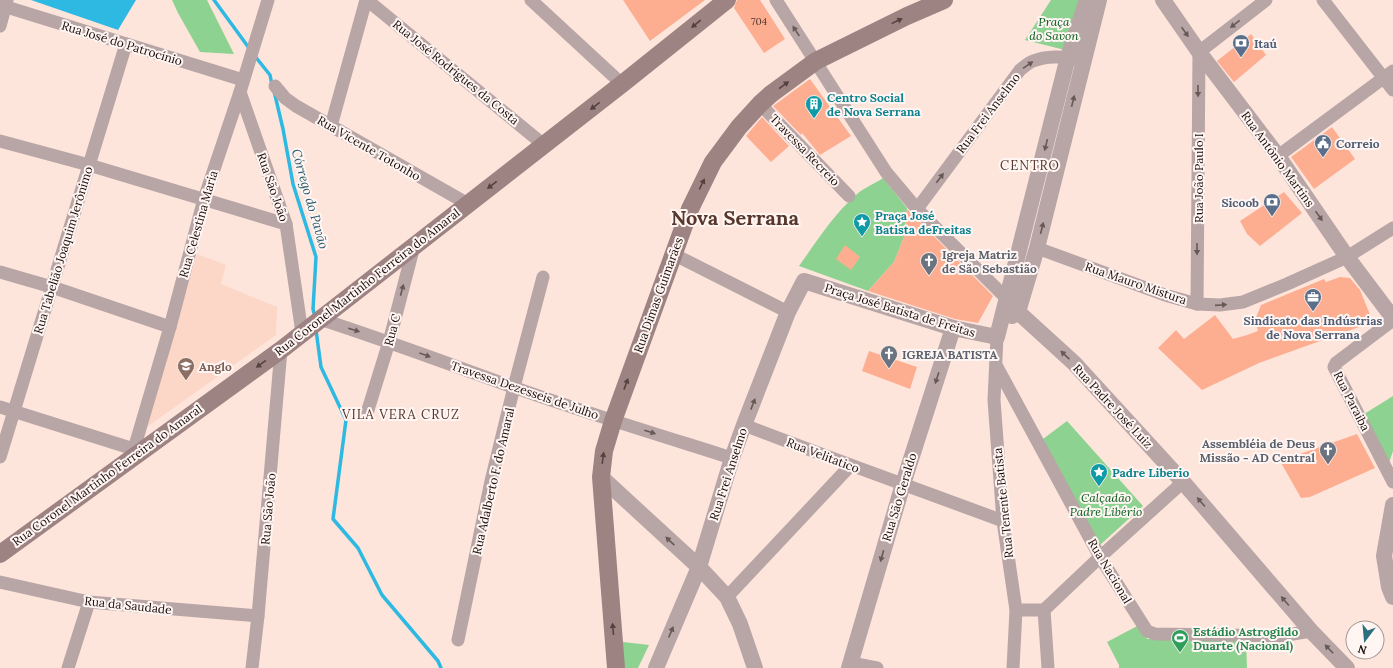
<svg xmlns="http://www.w3.org/2000/svg" width="1393" height="668" font-family="Lora,serif">
	<rect width="100%" height="100%" fill="#fee5dc"/>
	<path fill="#fcd6c7" d="M 197,254 L 226,265 L 221,284 L 277,307 L 276,335 L 147,427 Z"/>
	<g fill="#8dd291">
		<path d="M 172,0 L 207,0 L 234,54 L 200,52 L 178,13 Z"/>
		<path d="M 1051,0 L 1082,0 L 1065,50 L 1025,40 Z"/>
		<path d="M 883,178 L 907,208 L 904,237 L 894,262 L 868,291 L 799,266 C 817,241 833,215 856,195 C 863,188 874,184 883,178 Z"/>
		<path d="M 1393,396 L 1393,451 L 1389,463 L 1361,416 Z"/>
		<path d="M 1067,421 L 1143,506 L 1100,545 L 1039,442 Z"/>
		<path d="M 1141,624 L 1147,639 L 1246,640 L 1247,668 L 1119,668 L 1119,665 L 1107,642 Z"/>
		<path d="M 615,641 L 649,645 L 638,668 L 617,668 Z"/>
	</g>
	<path fill="#2eb9e3" d="M 31,0 L 136,0 L 118,30 Z"/>
	<g fill="none" stroke-linecap="round" stroke-linejoin="round">
		<g stroke="#2eb9e3" stroke-width="3.5">
			<path d="M 214,0 L 249,48"/>
			<path d="M 254,55 L 270,75 L 272,85"/>
			<path d="M 274,91 L 283,129 L 293,184 L 316,257 L 313,309 L 315,317"/>
			<path d="M 316,330 L 321,367 L 346,420 L 333,519 L 358,548 L 382,595 L 438,661 L 441,668"/>
		</g>
	</g>
	<g fill="#fdae91">
		<path d="M 623,0 L 705,0 L 650,41 Z"/>
		<path d="M 737,0 L 760,0 L 785,39 L 764,53 L 734,8 Z"/>
		<path d="M 1251,34 L 1266,55 L 1234,82 L 1217,61 Z"/>
		<path d="M 810,79 L 851,136 L 820,155 L 802,133 L 801,135 L 773,106 Z"/>
		<path d="M 762,117 L 789,146 L 771,162 L 746,136 Z"/>
		<path d="M 1332,127 L 1355,159 L 1314,189 L 1291,157 Z"/>
		<path d="M 1284,192 L 1302,213 L 1260,246 L 1247,234 L 1240,221 Z"/>
		<path d="M 907,209 L 993,296 L 978,323 L 955,319 L 868,291 L 894,262 L 904,237 Z"/>
		<path d="M 845,245 L 860,257 L 851,270 L 836,259 Z"/>
		<path d="M 1340,277 L 1350,278 L 1360,290 L 1373,322 L 1259,363 L 1202,390 L 1158,348 L 1176,330 L 1184,339 L 1215,315 L 1233,339 L 1247,335 L 1258,331 L 1255,320 L 1261,305 L 1324,279 L 1326,282 Z"/>
		<path d="M 869,351 L 917,367 L 910,389 L 862,371 Z"/>
		<path d="M 1357,434 L 1375,468 L 1310,497 L 1301,498 L 1280,461 Z"/>
	</g>
	<g fill="none" stroke-linecap="round" stroke-linejoin="round">
		<g stroke="#b8a5a5" stroke-width="13">
			<path d="M 367,0 L 544,145"/>
			<path d="M 531,0 L 622,84"/>
			<path d="M 776,0 L 886,172 L 917,209 L 1006,298"/>
			<path d="M 1323,0 L 1393,90"/>
			<path d="M 0,5 L 243,80"/>
			<path d="M 0,26 L 7,0"/>
			<path d="M 275,86 L 285,98 L 296,106 L 468,204"/>
			<path d="M 240,92 L 286,224 L 302,333"/>
			<path d="M 760,104 L 849,196"/>
			<path d="M 331,126 L 366,0"/>
			<path d="M 0,141 L 89,165 L 286,224"/>
			<path d="M 1278,156 L 1393,71"/>
			<path d="M 917,209 L 1020,70 C 1024,67 1029,62 1033,61 C 1046,56 1063,56 1076,59"/>
			<path d="M 1037,248 L 1165,295 L 1197,304 L 1220,305 L 1243,302 L 1287,284 L 1347,257 L 1393,228"/>
			<path d="M 673,254 L 788,312"/>
			<path d="M 0,272 L 52,287 L 170,327"/>
			<path d="M 1197,304 L 1199,52 L 1266,0"/>
			<path d="M 320,319 C 385,340 449,364 513,387 C 586,413 659,435 732,458"/>
			<path d="M 1393,320 L 1336,363 L 1334,367 L 1393,482"/>
			<path d="M 997,337 L 994,400 L 1003,521 L 1016,610 L 1013,668"/>
			<path d="M 996,365 L 1100,557 L 1147,631 L 1155,634 L 1281,636 L 1311,631"/>
			<path d="M 0,407 L 140,451"/>
			<path d="M 367,413 L 389,342 L 414,246"/>
			<path d="M 744,425 C 830,458 917,489 1003,521"/>
			<path d="M 134,449 L 170,327 L 204,199 L 240,92 L 268,0"/>
			<path d="M 0,457 L 126,44"/>
			<path d="M 0,582 L 89,602 L 258,616"/>
			<path d="M 727,597 L 850,466"/>
			<path d="M 1016,610 L 1044,610 L 1100,557 L 1183,482"/>
			<path d="M 1044,610 L 1048,668"/>
			<path d="M 458,640 L 491,481 L 514,387 L 543,277"/>
			<path d="M 851,663 L 877,668"/>
			<path d="M 68,668 L 89,602"/>
			<path d="M 252,668 L 258,616 L 281,350"/>
		</g>
		<g stroke="#b8a5a5" stroke-width="16">
			<path d="M 1163,0 L 1199,52 L 1278,156 L 1347,257 L 1393,318"/>
			<path d="M 1006,298 L 1018,312 L 1074,363 L 1183,482 L 1311,631 L 1347,668"/>
			<path d="M 1012,316 L 1018,312 L 1037,248 L 1099,0"/>
			<path d="M 601,477 L 699,567 L 727,597 L 740,624 L 755,668"/>
			<path d="M 1393,505 L 1384,556 L 1389,587 L 1393,597"/>
			<path d="M 656,668 L 699,567 L 732,458 L 744,425 L 788,312 L 804,281 L 953,328 L 997,337 L 1068,57 L 1087,0"/>
			<path d="M 849,668 L 903,484 L 953,328"/>
		</g>
		<g stroke="#9e8383" stroke-width="18">
			<path d="M 0,554 L 281,350 L 622,84 L 727,0"/>
			<path d="M 616,668 L 601,477 L 604,451 L 613,421 L 690,209 L 713,162 L 739,127 L 760,104 L 771,94 L 816,61 L 907,16 L 944,0"/>
		</g>
	</g>
	<defs><path id="oneway-solid" d="M-6-.8H1V-3.2L6.5 0L1 3.2V.8H-6Z"/></defs>
	<g fill="#55423f">
		<use href="#oneway-solid" transform="translate(897 21) rotate(-26)"/>
		<use href="#oneway-solid" transform="translate(696 24) rotate(141)"/>
		<use href="#oneway-solid" transform="translate(784 85) rotate(-36)"/>
		<use href="#oneway-solid" transform="translate(595 106) rotate(142)"/>
		<use href="#oneway-solid" transform="translate(702 184) rotate(-64)"/>
		<use href="#oneway-solid" transform="translate(492 185) rotate(142)"/>
		<use href="#oneway-solid" transform="translate(261 364) rotate(144)"/>
		<use href="#oneway-solid" transform="translate(626 384) rotate(-70)"/>
		<use href="#oneway-solid" transform="translate(603 458) rotate(-82)"/>
		<use href="#oneway-solid" transform="translate(613 629) rotate(-95)"/>
	</g>
	<g fill="#685856">
		<use href="#oneway-solid" transform="translate(1235 24) rotate(142)"/>
		<use href="#oneway-solid" transform="translate(796 31) rotate(-123)"/>
		<use href="#oneway-solid" transform="translate(1185 32) rotate(55)"/>
		<use href="#oneway-solid" transform="translate(1028 65) rotate(-34)"/>
		<use href="#oneway-solid" transform="translate(1198 91) rotate(90)"/>
		<use href="#oneway-solid" transform="translate(1073 101) rotate(-76)"/>
		<use href="#oneway-solid" transform="translate(1046 145) rotate(104)"/>
		<use href="#oneway-solid" transform="translate(940 178) rotate(-53)"/>
		<use href="#oneway-solid" transform="translate(1319 216) rotate(55)"/>
		<use href="#oneway-solid" transform="translate(1042 228) rotate(-76)"/>
		<use href="#oneway-solid" transform="translate(1197 249) rotate(90)"/>
		<use href="#oneway-solid" transform="translate(402 290) rotate(-75)"/>
		<use href="#oneway-solid" transform="translate(1221 305) rotate(-4)"/>
		<use href="#oneway-solid" transform="translate(354 330) rotate(18)"/>
		<use href="#oneway-solid" transform="translate(425 355) rotate(20)"/>
		<use href="#oneway-solid" transform="translate(1065 355) rotate(-137)"/>
		<use href="#oneway-solid" transform="translate(937 378) rotate(108)"/>
		<use href="#oneway-solid" transform="translate(753 404) rotate(-69)"/>
		<use href="#oneway-solid" transform="translate(650 432) rotate(17)"/>
		<use href="#oneway-solid" transform="translate(1201 502) rotate(-131)"/>
		<use href="#oneway-solid" transform="translate(670 541) rotate(-137)"/>
		<use href="#oneway-solid" transform="translate(882 556) rotate(106)"/>
		<use href="#oneway-solid" transform="translate(1285 601) rotate(-131)"/>
		<use href="#oneway-solid" transform="translate(671 632) rotate(-67)"/>
		<use href="#oneway-solid" transform="translate(1329 649) rotate(-134)"/>
	</g>
	<defs>
		<symbol id="bank-pin" viewBox="-11 -11 22 30"><path d="M0 17L-7.5 6A9.5 9.5 0 1 1 7.5 6Z" fill="#5c6f8a" stroke="#fff6f3"/><path d="M-6-4H6V4H-6ZM0-2.3a2.3 2.3 0 1 0 0 4.6a2.3 2.3 0 1 0 0-4.6Z" fill="#fff"/></symbol>
		<symbol id="building-pin" viewBox="-11 -11 22 30"><path d="M0 17L-7.5 6A9.5 9.5 0 1 1 7.5 6Z" fill="#0f9aa8" stroke="#fff6f3"/><path d="M-4-6H4V6H1V3H-1V6H-4ZM-2.5-4.3h1.7v1.8h-1.7ZM.8-4.3h1.7v1.8H.8ZM-2.5-1h1.7V.8h-1.7ZM.8-1h1.7V.8H.8Z" fill="#fff"/></symbol>
		<symbol id="civic-pin" viewBox="-11 -11 22 30"><path d="M0 17L-7.5 6A9.5 9.5 0 1 1 7.5 6Z" fill="#5c6f8a" stroke="#fff6f3"/><path d="M-.6-6.5H3V-4.5H.6V-3L4-1V1h2V6H-6V1h2V-1L-.6-3ZM-1.2 2.5V6h2.4V2.5Z" fill="#fff"/></symbol>
		<symbol id="sight-pin" viewBox="-11 -11 22 30"><path d="M0 17L-7.5 6A9.5 9.5 0 1 1 7.5 6Z" fill="#0f9aa8" stroke="#fff6f3"/><path d="M0-6L1.8-2.2L6-1.7L2.9 1.2L3.7 5.4L0 3.3L-3.7 5.4L-2.9 1.2L-6-1.7L-1.8-2.2Z" fill="#fff"/></symbol>
		<symbol id="church-pin" viewBox="-11 -11 22 30"><path d="M0 17L-7.5 6A9.5 9.5 0 1 1 7.5 6Z" fill="#6b7280" stroke="#fff6f3"/><path d="M-1.2-6h2.4v3.5h3.3v2.4h-3.3V6h-2.4V-.1h-3.3v-2.4h3.3Z" fill="#fff"/></symbol>
		<symbol id="office-pin" viewBox="-11 -11 22 30"><path d="M0 17L-7.5 6A9.5 9.5 0 1 1 7.5 6Z" fill="#5c6f8a" stroke="#fff6f3"/><path d="M-6-3h4V-5.5h4V-3h4V5H-6ZM-1-4.5V-3h2v-1.5ZM-6 0V1H6V0Z" fill="#fff"/></symbol>
		<symbol id="school-pin" viewBox="-11 -11 22 30"><path d="M0 17L-7.5 6A9.5 9.5 0 1 1 7.5 6Z" fill="#8d6e63" stroke="#fff6f3"/><path d="M0-5L7-2L0 1L-7-2ZM-4 1L0 2.5L4 1V4Q0 6-4 4Z" fill="#fff"/></symbol>
		<symbol id="stadium-pin" viewBox="-11 -11 22 30"><path d="M0 17L-7.5 6A9.5 9.5 0 1 1 7.5 6Z" fill="#2e9e5b" stroke="#fff6f3"/><path d="M0-5a6.5 5 0 1 0 0 10a6.5 5 0 1 0 0-10ZM-3.5-1.8h7v3.6h-7Z" fill="#fff"/></symbol>
	</defs>
	<g fill-rule="evenodd">
		<use href="#bank-pin" x="1231" y="33" width="20" height="27"/>
		<use href="#building-pin" x="804" y="94" width="20" height="27"/>
		<use href="#civic-pin" x="1313" y="133" width="20" height="27"/>
		<use href="#bank-pin" x="1262" y="192" width="20" height="27"/>
		<use href="#sight-pin" x="852" y="212" width="20" height="27"/>
		<use href="#church-pin" x="919" y="251" width="20" height="27"/>
		<use href="#office-pin" x="1303" y="287" width="20" height="27"/>
		<use href="#church-pin" x="879" y="344" width="20" height="27"/>
		<use href="#school-pin" x="176" y="356" width="20" height="27"/>
		<use href="#church-pin" x="1318" y="440" width="20" height="27"/>
		<use href="#sight-pin" x="1089" y="462" width="20" height="27"/>
		<use href="#stadium-pin" x="1170" y="628" width="20" height="27"/>
	</g>
	<g text-anchor="middle" dominant-baseline="central" stroke-width="4" stroke-linejoin="round" paint-order="stroke">
		<g font-size="10" fill="#52342a">
			<text x="759" y="21">704</text>
		</g>
		<g font-size="12" font-style="italic" fill="#005a17" stroke="#fff6f3">
			<text x="1054" y="21">Praça<tspan x="1054" dy="14">do Savon</tspan></text>
			<text x="1106" y="497">Calçadão<tspan x="1106" dy="14">Padre Libério</tspan></text>
		</g>
		<g font-size="12" fill="#190c08" stroke="#fff6f3">
			<text transform="translate(122 43) rotate(17)">Rua José do Patrocínio</text>
			<text transform="translate(456 72) rotate(39)">Rua José Rodrigues da Costa</text>
			<text transform="translate(988 113) rotate(-53)">Rua Frei Anselmo</text>
			<text transform="translate(369 148) rotate(30)">Rua Vicente Totonho</text>
			<text transform="translate(805 150) rotate(46)">Travessa Recreio</text>
			<text transform="translate(1278 159) rotate(54)">Rua Antônio Martins</text>
			<text transform="translate(1198 178) rotate(-90)">Rua João Paulo I</text>
			<text transform="translate(273 187) rotate(71)">Rua São João</text>
			<text transform="translate(198 224) rotate(-74)">Rua Celestina Maria</text>
			<text transform="translate(63 250) rotate(-73)">Rua Tabelião Joaquim Jerônimo</text>
			<text transform="translate(367 282) rotate(-38)">Rua Coronel Martinho Ferreira do Amaral</text>
			<text transform="translate(1136 283) rotate(19)">Rua Mauro Mistura</text>
			<text transform="translate(658 295) rotate(-70)">Rua Dimas Guimarães</text>
			<text transform="translate(900 310) rotate(17)">Praça José Batista de Freitas</text>
			<text transform="translate(392 330) rotate(-75)">Rua C</text>
			<text transform="translate(525 390) rotate(19)">Travessa Dezesseis de Julho</text>
			<text transform="translate(1352 401) rotate(63)">Rua Paraiba</text>
			<text transform="translate(1113 406) rotate(47)">Rua Padre José Luiz</text>
			<text transform="translate(823 455) rotate(21)">Rua Velitatico</text>
			<text transform="translate(728 474) rotate(-72)">Rua Frei Anselmo</text>
			<text transform="translate(107 475) rotate(-36)">Rua Coronel Martinho Ferreira do Amaral</text>
			<text transform="translate(493 481) rotate(-77)">Rua Adalberto F. do Amaral</text>
			<text transform="translate(899 497) rotate(-73)">Rua São Geraldo</text>
			<text transform="translate(1003 503) rotate(-96)">Rua Tenente Batista</text>
			<text transform="translate(268 509) rotate(-85)">Rua São João</text>
			<text transform="translate(1110 571) rotate(59)">Rua Nacional</text>
			<text transform="translate(128 605) rotate(6)">Rua da Saudade</text>
		</g>
		<g font-size="12" font-weight="bold" fill="#4e5e75" stroke="#fff6f3" text-anchor="start">
			<text x="1254" y="43">Itaú</text>
			<text x="1336" y="143">Correio</text>
			<text x="1259" y="202" text-anchor="end">Sicoob</text>
			<text x="1313" y="320" text-anchor="middle">Sindicato das Indústrias<tspan x="1313" dy="14">de Nova Serrana</tspan></text>
		</g>
		<g font-size="12" font-weight="bold" fill="#0d838f" stroke="#fff6f3" text-anchor="start">
			<text x="827" y="97">Centro Social<tspan x="827" dy="14">de Nova Serrana</tspan></text>
			<text x="875" y="215">Praça José<tspan x="875" dy="14">Batista deFreitas</tspan></text>
			<text x="1112" y="472">Padre Liberio</text>
		</g>
		<g font-size="12" font-weight="bold" fill="#5b616d" stroke="#fff6f3" text-anchor="start">
			<text x="942" y="254">Igreja Matriz<tspan x="942" dy="14">de São Sebastião</tspan></text>
			<text x="902" y="354">IGREJA BATISTA</text>
			<text x="1315" y="443" text-anchor="end">Assembléia de Deus<tspan x="1315" dy="14">Missão - AD Central</tspan></text>
		</g>
		<g font-size="12" font-weight="bold" fill="#785e54" stroke="#fff6f3" text-anchor="start">
			<text x="199" y="366">Anglo</text>
		</g>
		<g font-size="12" font-weight="bold" fill="#27864d" stroke="#fff6f3" text-anchor="start">
			<text x="1193" y="631">Estádio Astrogildo<tspan x="1193" dy="14">Duarte (Nacional)</tspan></text>
		</g>
		<g font-size="13" letter-spacing="1" fill="#57372b" stroke="#fff6f3">
			<text x="1030" y="165">CENTRO</text>
			<text x="401" y="414">VILA VERA CRUZ</text>
		</g>
		<g font-size="13" font-style="italic" fill="#265a6c" stroke="#fff6f3">
			<text transform="translate(310 199) rotate(74)">Córrego do Pavão</text>
		</g>
		<g font-size="20" font-weight="bold" fill="#57372b" stroke="#fff6f3">
			<text x="735" y="217">Nova Serrana</text>
		</g>
	</g>
	<g transform="translate(1365 640) rotate(196)"><circle r="19" fill="#fff6f3" stroke="#a39895"/>
	<path d="M0-3L7 15L0 10L-7 15Z" fill="#2b707f"/>
	<text y="-6" font-size="11" font-weight="bold" text-anchor="middle" fill="#190c08">N</text>
	</g>
</svg>
